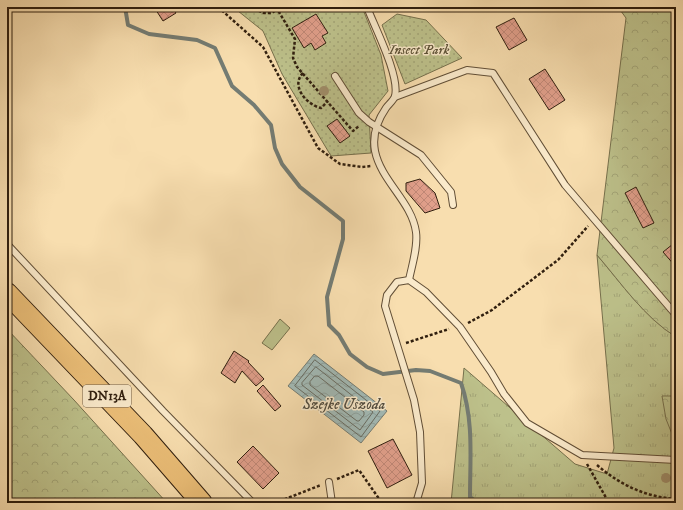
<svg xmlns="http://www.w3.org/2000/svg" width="683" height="510" font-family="'IM FELL DW Pica',serif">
	<defs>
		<pattern id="grass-tufts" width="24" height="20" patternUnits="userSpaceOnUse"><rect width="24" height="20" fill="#bdc18b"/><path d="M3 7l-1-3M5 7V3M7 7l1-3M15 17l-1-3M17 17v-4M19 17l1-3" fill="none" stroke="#a3a577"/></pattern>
		<pattern id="forest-crowns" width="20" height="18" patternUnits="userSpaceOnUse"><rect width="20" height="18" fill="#bdc18b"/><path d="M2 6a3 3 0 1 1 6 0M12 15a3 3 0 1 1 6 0" fill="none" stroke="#a3a577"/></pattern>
		<pattern id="park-dots" width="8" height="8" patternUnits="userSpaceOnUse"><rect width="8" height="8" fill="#bdc18b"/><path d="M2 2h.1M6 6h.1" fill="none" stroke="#a3a577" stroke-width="1.8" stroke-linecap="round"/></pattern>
		<pattern id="water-waves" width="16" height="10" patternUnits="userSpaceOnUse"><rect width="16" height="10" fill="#a2bab6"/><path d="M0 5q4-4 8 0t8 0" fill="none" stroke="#8c9f9b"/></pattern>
		<pattern id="building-cross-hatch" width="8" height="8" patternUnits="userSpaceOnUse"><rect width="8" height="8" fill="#e19f8b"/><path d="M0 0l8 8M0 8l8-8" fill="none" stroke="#c18877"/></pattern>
	</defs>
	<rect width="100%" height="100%" fill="#f8deaf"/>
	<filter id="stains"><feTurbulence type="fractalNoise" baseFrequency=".005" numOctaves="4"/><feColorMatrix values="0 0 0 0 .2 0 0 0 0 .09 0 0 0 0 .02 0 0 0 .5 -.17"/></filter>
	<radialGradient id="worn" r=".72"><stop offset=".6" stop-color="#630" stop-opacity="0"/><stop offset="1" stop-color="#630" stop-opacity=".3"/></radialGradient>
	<path fill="url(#grass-tufts)" stroke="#76704c" d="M 597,255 C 622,284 644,317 676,337 L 676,503 L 451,503 L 464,368 L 575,464 L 607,474 L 614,448 Z"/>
	<g fill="url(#forest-crowns)" stroke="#76704c">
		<path d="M 618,7 L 676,7 L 676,337 C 644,317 622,284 597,255 L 626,18 Z"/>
		<path d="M 7,329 L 74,400 L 167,503 L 7,503 Z"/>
		<path d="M 662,396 L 676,396 L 676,444 L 666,419 Z"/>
	</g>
	<g fill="url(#park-dots)" stroke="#76704c">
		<path d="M 233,7 L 362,7 L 381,55 L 388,91 L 369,115 L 371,153 L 331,156 L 282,74 L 263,31 Z"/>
		<path d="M 397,14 L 426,20 L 462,58 L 405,84 L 382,25 Z"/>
	</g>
	<path fill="#bdc18b" stroke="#76704c" d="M 280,319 L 290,328 L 272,350 L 262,343 Z"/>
	<path fill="url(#water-waves)" stroke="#747c73" d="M 314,354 L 387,411 L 361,443 L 288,386 Z"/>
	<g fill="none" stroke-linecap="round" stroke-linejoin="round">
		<g stroke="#686c62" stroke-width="1">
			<path d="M 315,360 L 380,411 L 361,437 L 295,386 Z"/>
			<path d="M 316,367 L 373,412 L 360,430 L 302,385 L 302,383 Z"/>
			<path d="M 315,376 L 318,376 L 364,412 L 364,415 L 359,421 L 357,421 L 310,385 L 310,382 Z"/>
		</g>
		<path stroke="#747c73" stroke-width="4" d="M 125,7 L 128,25 L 149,34 L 197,40 L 215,48 L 232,86 L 254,105 L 271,125 L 275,148 L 282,164 L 300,187 L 343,221 L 343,239 L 327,297 L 329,325 L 339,335 L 350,354 L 367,367 L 383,374 L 416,370 L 430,371 L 461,383 C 474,420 470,459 470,497 L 478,503"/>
	</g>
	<g fill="url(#building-cross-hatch)" stroke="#2f1e0e">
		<path d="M 154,7 L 172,7 L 176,13 L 163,21 Z"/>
		<path d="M 316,14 L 328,33 L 322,36 L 326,43 L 315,50 L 311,43 L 304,48 L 292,28 Z"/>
		<path d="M 514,18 L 527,40 L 509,50 L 496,27 Z"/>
		<path d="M 545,69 L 565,100 L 549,110 L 529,79 Z"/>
		<path d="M 337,119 L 350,136 L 340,143 L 327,126 Z"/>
		<path d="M 420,179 L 435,193 L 440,208 L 425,213 L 406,191 L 406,183 Z"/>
		<path d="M 636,187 L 654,223 L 643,228 L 625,193 Z"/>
		<path d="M 673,244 L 676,247 L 676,267 L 663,252 Z"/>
		<path d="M 234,351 L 249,361 L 248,362 L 264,379 L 256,386 L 242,371 L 235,383 L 221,373 Z"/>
		<path d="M 263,385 L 281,406 L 275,411 L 257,391 Z"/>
		<path d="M 393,439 L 412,475 L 387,488 L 368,451 Z"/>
		<path d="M 253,446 L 279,473 L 263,489 L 237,462 Z"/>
	</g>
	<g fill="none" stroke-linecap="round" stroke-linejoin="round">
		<defs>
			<g id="lane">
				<path d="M 367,7 C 375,28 400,76 395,96 C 394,100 388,105 386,108 C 377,121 372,135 375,151 C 381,181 412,202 416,232 C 418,247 412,265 409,280"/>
				<path d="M 335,76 L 359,113 L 369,122 L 421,155 L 451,192 L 453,205"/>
				<path d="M 395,97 L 467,70 L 493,73 L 565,185 L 676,315"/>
				<path d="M 7,244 L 163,411 L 253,503"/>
				<path d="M 329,482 L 332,503"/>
				<path d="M 416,503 L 422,483 L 420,432 L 414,400 L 385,306 L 387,295 L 397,282 L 409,280 L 426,292 L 460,327 L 491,372 L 504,394 L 527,423 L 582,455 L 676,460"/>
			</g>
			<path id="primary" d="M 7,293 L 143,435 L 202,503"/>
		</defs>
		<use href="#lane" stroke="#614e36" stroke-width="8"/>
		<use href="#primary" stroke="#2f1e0e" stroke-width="22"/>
		<g stroke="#2f1e0e" stroke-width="2.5" stroke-dasharray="3 2" stroke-linecap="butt">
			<path d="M 218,7 L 263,47 L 318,148 L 340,164 L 362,167 L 371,166"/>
			<path d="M 249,7 L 264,13 L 272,13 L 277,9"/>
			<path d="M 276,7 L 295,39 L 293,58 L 297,67 L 353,131 L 359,126"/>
			<path d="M 303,73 C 290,86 307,105 321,108 L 328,101"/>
			<path d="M 468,323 L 492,310 L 558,260 L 588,226"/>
			<path d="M 406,343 L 449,329"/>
			<path d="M 587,464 L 609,503"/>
			<path d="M 597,465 C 620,485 646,497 676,499"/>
			<path d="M 337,479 L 359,470 L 382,503"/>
			<path d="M 275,503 L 321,485"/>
		</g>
		<use href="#lane" stroke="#faeacb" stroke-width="6"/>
		<use href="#primary" stroke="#ecbf78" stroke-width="20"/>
	</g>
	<g fill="#a18f6b">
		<circle cx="324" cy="91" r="5"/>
		<circle cx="666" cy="478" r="5"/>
	</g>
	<g text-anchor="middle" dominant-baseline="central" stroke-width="3" stroke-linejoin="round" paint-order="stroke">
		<rect fill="#faeacb" stroke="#6c5b47" stroke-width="1" x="83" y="385" width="48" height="22" rx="3"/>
		<g font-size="13" font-weight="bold" fill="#2f1e0e">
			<text x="107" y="396">DN13A</text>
		</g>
		<g font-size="14" font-style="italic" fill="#5a4f34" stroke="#faeacb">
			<text x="419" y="50">Insect Park</text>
		</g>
		<g font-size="15" font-style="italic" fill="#524d40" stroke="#faeacb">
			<text x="344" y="404">Szejke Uszoda</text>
		</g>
	</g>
	<rect width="683" height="510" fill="none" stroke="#f8deaf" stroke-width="24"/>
	<rect x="8" y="8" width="667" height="494" fill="none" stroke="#2f1e0e" stroke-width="2"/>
	<rect x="12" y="12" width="659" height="486" fill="none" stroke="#2f1e0e"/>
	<rect width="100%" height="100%" filter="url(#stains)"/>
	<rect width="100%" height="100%" fill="url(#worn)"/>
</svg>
